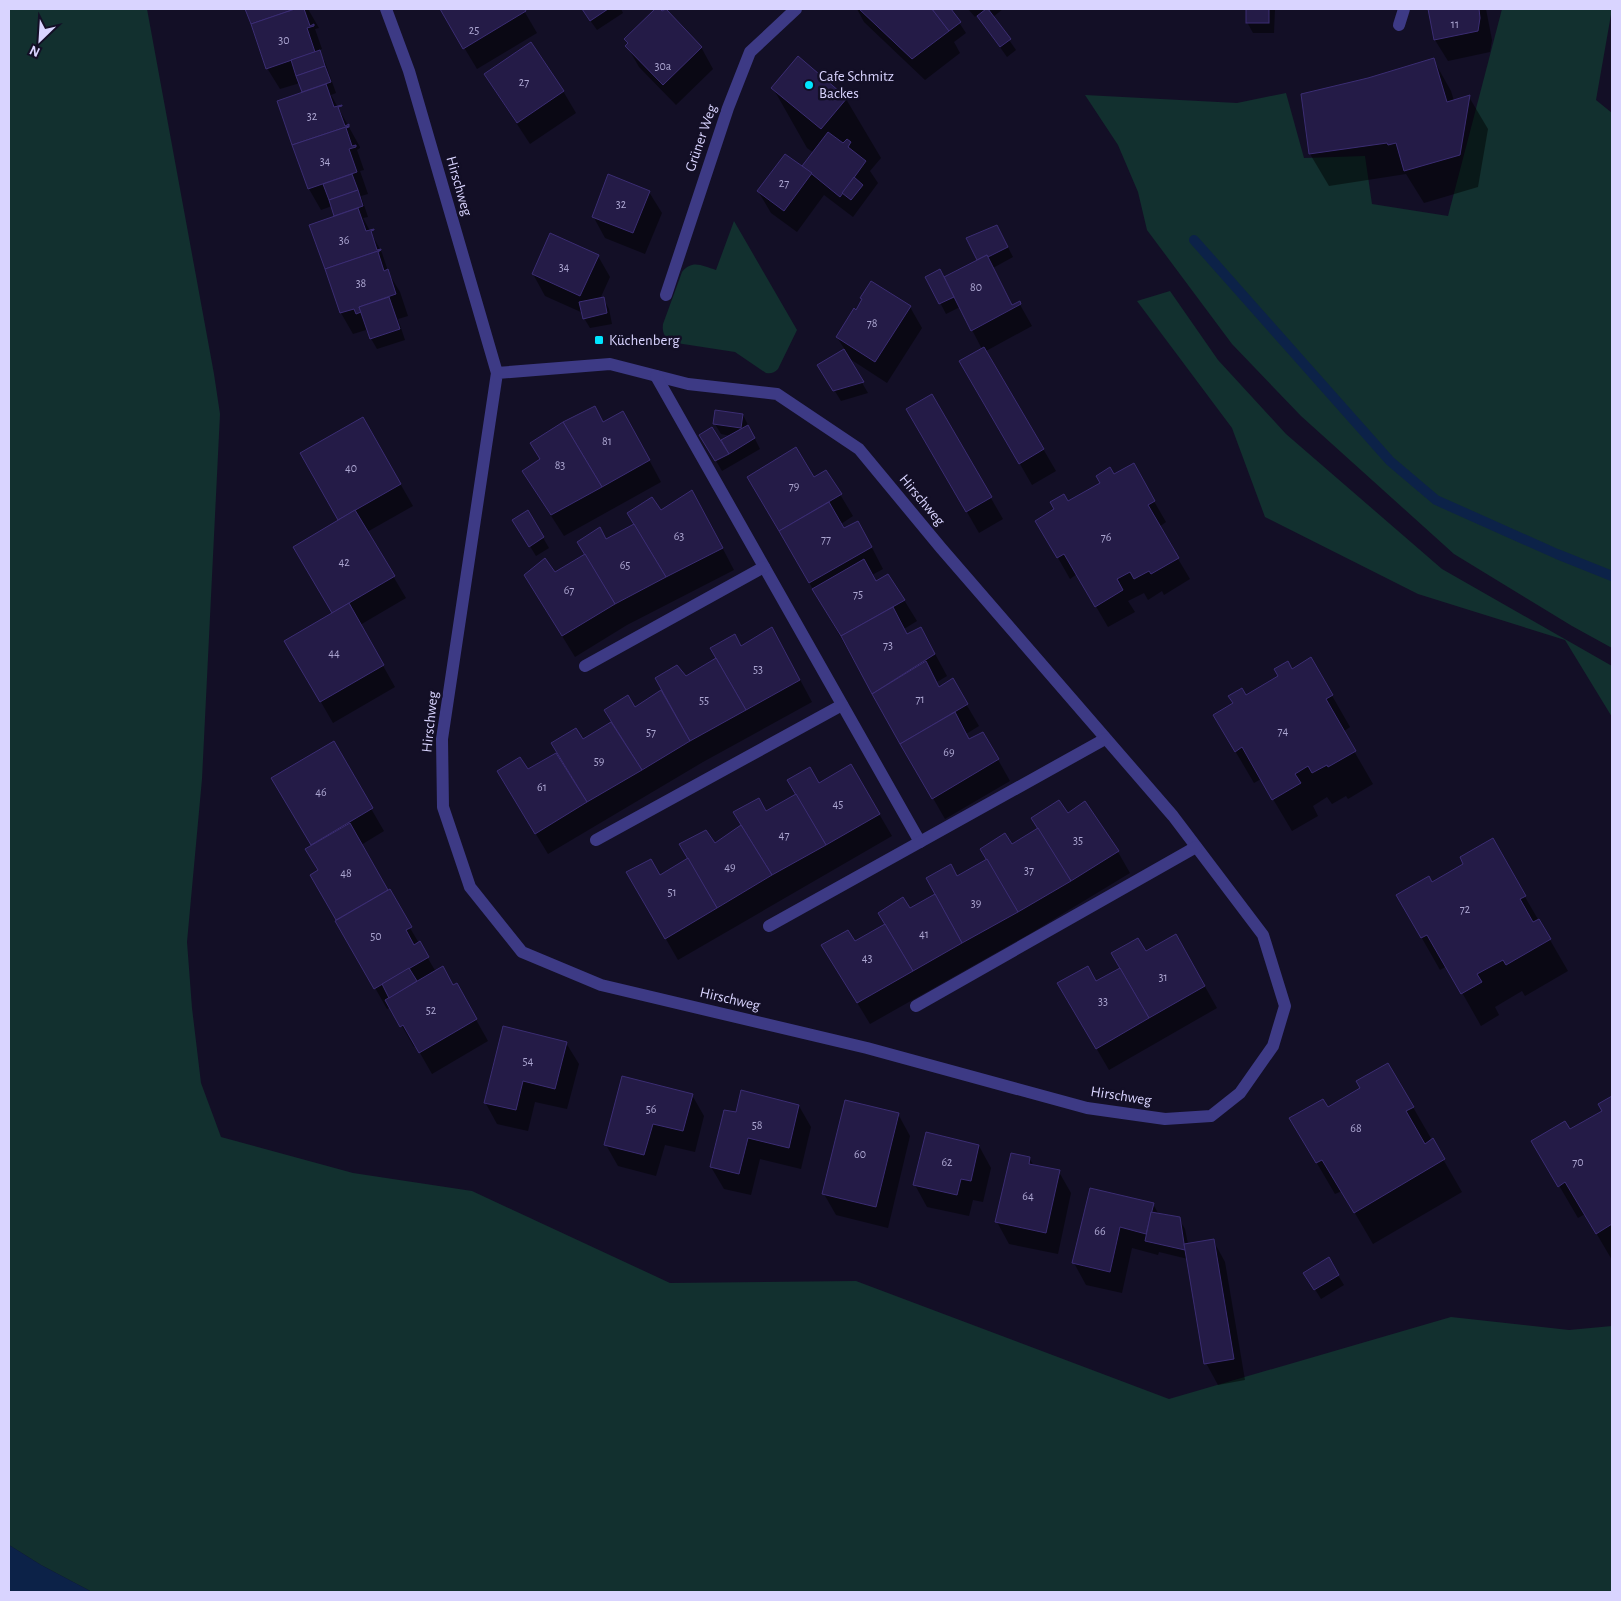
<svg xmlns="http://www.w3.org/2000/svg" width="1621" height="1601" font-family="'Alegreya Sans',sans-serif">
	<rect width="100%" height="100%" fill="#130f26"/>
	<g fill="#12302f">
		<path d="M 9,9 L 147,9 L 214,374 L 220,414 L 202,779 L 187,942 L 192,1008 L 201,1083 L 221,1137 L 353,1173 L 472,1191 L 670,1283 L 856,1281 L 1169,1399 L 1451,1317 L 1569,1330 L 1612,1326 L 1612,1592 L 92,1592 L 41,1565 L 9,1545 Z"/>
		<path d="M 1502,9 L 1612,9 L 1596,100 L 1612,113 L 1612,648 L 1572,626 L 1454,554 L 1301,416 L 1232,344 L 1147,230 L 1138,192 L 1118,145 L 1085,95 L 1237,103 L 1286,93 L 1304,158 L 1365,156 L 1372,204 L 1448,216 Z"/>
		<path d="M 734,221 L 797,330 L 778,369 C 774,373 771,374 766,373 L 735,352 L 670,342 C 664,336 662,332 663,324 L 682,272 C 692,259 703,266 716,270 Z"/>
		<path d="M 1170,291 L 1218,360 L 1286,434 L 1442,569 L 1612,666 L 1612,717 L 1565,640 L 1418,594 L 1265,517 L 1232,428 L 1137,301 Z"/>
	</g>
	<path fill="#0c2248" d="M 9,1545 L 41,1565 L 92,1592 L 9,1592 Z"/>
	<g fill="#0007">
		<path d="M 247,9 L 308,9 L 319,28 L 315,29 L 322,49 L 318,50 L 325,62 L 336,93 L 331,95 L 360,147 L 360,148 L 357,150 L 364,170 L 360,171 L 368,194 L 361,196 L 368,217 L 363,218 L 382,253 L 389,274 L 400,292 L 408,316 L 398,319 L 405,340 L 377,349 L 366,330 L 353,334 L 341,313 L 311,226 L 336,217 L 332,206 L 321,210 L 309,189 L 303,93 L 300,83 L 280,89 L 267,68 Z"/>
		<path d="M 441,9 L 523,9 L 537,33 L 477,69 Z"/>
		<path d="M 582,9 L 621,9 L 623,13 L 597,30 Z"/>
		<path d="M 657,9 L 662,13 L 665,9 L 701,47 L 713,69 L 676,105 L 639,67 L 627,46 L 629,44 L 626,39 Z"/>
		<path d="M 857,9 L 950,9 L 966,33 L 954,42 L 960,53 L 925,80 L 864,22 Z"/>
		<path d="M 968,9 L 1003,9 L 993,17 L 1016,50 L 1007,57 L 977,15 L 975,17 Z"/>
		<path d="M 1247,9 L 1275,9 L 1274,33 L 1253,33 L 1247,22 Z"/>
		<path d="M 1429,9 L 1486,9 L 1492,40 L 1490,52 L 1448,61 L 1435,40 Z"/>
		<path d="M 1433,59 L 1451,91 L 1454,101 L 1469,97 L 1488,129 L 1478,187 L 1424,203 L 1406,174 L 1329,186 L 1310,154 L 1368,80 Z"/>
		<path d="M 486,74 L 563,91 L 576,113 L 530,144 L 498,95 Z"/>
		<path d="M 773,88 L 846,99 L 881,158 L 870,171 L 878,183 L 853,217 L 824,195 L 797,232 L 771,213 L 758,191 L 803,168 L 814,153 L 807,148 Z"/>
		<path d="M 649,192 L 662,213 L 645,254 L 605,238 L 593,216 Z"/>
		<path d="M 997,226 L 1013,257 L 993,268 L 1013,306 L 1019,303 L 1032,326 L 986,351 L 1056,471 L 1032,485 L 961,361 L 982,349 L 960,307 L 946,314 L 927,277 L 944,278 L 979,260 L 968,239 Z"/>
		<path d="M 598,256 L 610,277 L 600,299 L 603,298 L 609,309 L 612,324 L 590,328 L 584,318 L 583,313 L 545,296 L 533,274 Z"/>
		<path d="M 861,298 L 910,307 L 922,328 L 887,383 L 847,357 L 868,393 L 841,401 L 819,365 L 845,350 L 837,337 L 856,311 L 863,300 Z"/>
		<path d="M 932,396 L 1003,519 L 979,533 L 908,409 Z"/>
		<path d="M 743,415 L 760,449 L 722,471 L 701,435 L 720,442 L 731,436 L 721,434 L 715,424 Z"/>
		<path d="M 363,419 L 413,506 L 367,532 L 406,598 L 360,625 L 395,687 L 333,723 L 286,641 L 334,614 L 340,520 L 302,453 Z"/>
		<path d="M 603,423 L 635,434 L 661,482 L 564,536 L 523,472 Z"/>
		<path d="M 1133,465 L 1166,522 L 1159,527 L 1190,579 L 1164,595 L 1162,591 L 1148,600 L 1144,593 L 1128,601 L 1135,612 L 1108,627 L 1077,574 L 1070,579 L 1037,521 Z"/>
		<path d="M 826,471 L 853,516 L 841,524 L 844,529 L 870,544 L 883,569 L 872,575 L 876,582 L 904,600 L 917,621 L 904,629 L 908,636 L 921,628 L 947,676 L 937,682 L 940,688 L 952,680 L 979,726 L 966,734 L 969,740 L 983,733 L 1010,781 L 945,819 L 749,478 L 813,479 Z"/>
		<path d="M 660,511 L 704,513 L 734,570 L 627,625 L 575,657 L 538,597 L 554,574 Z"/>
		<path d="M 528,512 L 549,548 L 536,556 L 520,530 Z"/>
		<path d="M 741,648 L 784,650 L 812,702 L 703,762 L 548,854 L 511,793 L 528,771 L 613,723 L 663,690 Z"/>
		<path d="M 1311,659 L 1350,727 L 1343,732 L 1373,784 L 1348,799 L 1346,796 L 1332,804 L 1327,797 L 1313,806 L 1318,816 L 1292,831 L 1261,779 L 1254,783 L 1214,715 Z"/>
		<path d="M 333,743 L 384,831 L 361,845 L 436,972 L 453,986 L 456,984 L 488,1041 L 432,1074 L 416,1046 L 414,1047 L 391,1007 L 387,1009 L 312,876 L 319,871 L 313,846 L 285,799 Z"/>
		<path d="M 851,766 L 892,836 L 678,960 L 628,873 L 660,877 L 766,813 L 819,785 Z"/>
		<path d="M 1085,803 L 1118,852 L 1130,873 L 1031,933 L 870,1024 L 835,966 L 854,943 L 937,895 L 957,878 L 1068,815 Z"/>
		<path d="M 1492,840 L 1568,971 L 1525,996 L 1522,991 L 1495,1007 L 1499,1015 L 1481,1026 L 1447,966 L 1440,970 L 1398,896 L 1432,884 L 1465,865 Z"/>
		<path d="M 1176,935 L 1217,1008 L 1109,1070 L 1059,984 L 1096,983 Z"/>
		<path d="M 566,1043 L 579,1064 L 567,1109 L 535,1102 L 528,1131 L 497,1124 L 485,1102 Z"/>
		<path d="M 1388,1064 L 1462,1192 L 1373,1244 L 1342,1191 L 1335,1194 L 1291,1119 L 1327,1108 L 1362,1088 Z"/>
		<path d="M 692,1095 L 704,1116 L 695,1152 L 665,1145 L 656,1176 L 618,1166 L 606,1145 Z"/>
		<path d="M 1612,1097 L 1612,1260 L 1585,1214 L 1578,1218 L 1533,1141 L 1569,1131 L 1603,1111 L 1600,1105 Z"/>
		<path d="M 799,1106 L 811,1127 L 801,1169 L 760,1159 L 751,1195 L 724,1189 L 711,1167 L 737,1114 Z"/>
		<path d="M 898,1114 L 910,1136 L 888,1228 L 836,1215 L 824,1194 Z"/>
		<path d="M 979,1146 L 991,1168 L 983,1202 L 973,1200 L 969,1216 L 927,1207 L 915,1185 Z"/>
		<path d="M 1029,1158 L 1034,1166 L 1059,1172 L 1071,1193 L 1058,1254 L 1009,1244 L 997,1222 Z"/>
		<path d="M 1091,1189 L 1153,1204 L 1159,1215 L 1179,1219 L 1185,1229 L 1188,1244 L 1213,1240 L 1225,1262 L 1245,1380 L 1218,1385 L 1206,1363 L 1188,1259 L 1159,1252 L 1158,1255 L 1132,1248 L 1122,1293 L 1086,1285 L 1074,1263 Z"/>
		<path d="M 1328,1259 L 1344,1285 L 1321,1299 L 1305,1273 Z"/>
	</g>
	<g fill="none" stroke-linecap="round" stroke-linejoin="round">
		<path stroke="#0c2248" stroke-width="10" d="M 1194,240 L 1390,461 L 1436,500 L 1557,554 L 1612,576"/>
	</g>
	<g fill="#241b47" stroke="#3b2d73">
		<path d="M 245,9 L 295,9 L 251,24 Z"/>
		<path d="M 295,9 L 304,9 L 310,26 L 314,24 L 314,26 L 307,28 L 315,52 L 266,69 L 251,24 Z"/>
		<path d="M 440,9 L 525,9 L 526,11 L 463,49 Z"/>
		<path d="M 582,9 L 608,9 L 590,21 Z"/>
		<path d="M 655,9 L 660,9 L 662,11 L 666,9 L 702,47 L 663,85 L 625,46 L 628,43 L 624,39 Z"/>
		<path d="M 859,9 L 932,9 L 949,31 L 912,59 Z"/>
		<path d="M 932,9 L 951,9 L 961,22 L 949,31 Z"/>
		<path d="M 986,9 L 988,9 L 1011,39 L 1000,47 L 977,16 Z"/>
		<rect x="1246" y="9" width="23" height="14"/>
		<path d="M 1428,9 L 1479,9 L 1480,18 L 1478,31 L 1434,40 Z"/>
		<path d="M 531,42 L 564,91 L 517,123 L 484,74 Z"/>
		<path d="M 320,50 L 325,66 L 296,76 L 291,60 Z"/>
		<path d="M 798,56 L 847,98 L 821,129 L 771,88 Z"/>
		<path d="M 1434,58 L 1447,102 L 1470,95 L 1460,155 L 1404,171 L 1396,143 L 1388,145 L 1387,143 L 1309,154 L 1301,94 L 1368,78 Z"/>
		<path d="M 325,66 L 331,82 L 302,92 L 296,76 Z"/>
		<path d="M 326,84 L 334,107 L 342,105 L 342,106 L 338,107 L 345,126 L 349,124 L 349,126 L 292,145 L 277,101 Z"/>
		<path d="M 349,126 L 349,127 L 346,128 L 352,146 L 356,145 L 356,147 L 349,149 L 357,172 L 308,189 L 292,145 Z"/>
		<path d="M 828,132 L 843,143 L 847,139 L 851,142 L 848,147 L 866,161 L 840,197 L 802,166 Z"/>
		<path d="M 785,154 L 812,173 L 784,211 L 757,191 Z"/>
		<path d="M 352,174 L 358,190 L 329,200 L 323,184 Z"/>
		<path d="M 608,174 L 650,191 L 633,233 L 592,217 Z"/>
		<path d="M 854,177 L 863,185 L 851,200 L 842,193 Z"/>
		<path d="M 358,190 L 363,206 L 334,216 L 329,200 Z"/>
		<path d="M 358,208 L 366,231 L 374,229 L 374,230 L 371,231 L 377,250 L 381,249 L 381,250 L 325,269 L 309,225 Z"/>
		<path d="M 997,225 L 1008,247 L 988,257 L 987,255 L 977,260 L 966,238 Z"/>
		<path d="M 550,233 L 599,255 L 580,296 L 532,274 Z"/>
		<path d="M 381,250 L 378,252 L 384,271 L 388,269 L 396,294 L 359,307 L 361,312 L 356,314 L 354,309 L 340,313 L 325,269 Z"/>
		<path d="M 987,255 L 1012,305 L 1020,301 L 1021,304 L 971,331 L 944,277 Z"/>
		<path d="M 940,269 L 954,297 L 939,304 L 925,277 Z"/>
		<path d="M 871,281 L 911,306 L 875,362 L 836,337 L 854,308 L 856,310 L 862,299 L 860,298 Z"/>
		<path d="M 389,297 L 400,329 L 370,339 L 359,307 Z"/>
		<path d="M 604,297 L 607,313 L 583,319 L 579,302 Z"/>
		<path d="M 984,347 L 1044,449 L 1019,464 L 959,361 Z"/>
		<path d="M 844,349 L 864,382 L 833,391 L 817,365 Z"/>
		<path d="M 932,394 L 992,497 L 966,512 L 906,409 Z"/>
		<path d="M 595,406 L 603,422 L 623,411 L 650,460 L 602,487 L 563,422 Z"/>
		<path d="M 715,410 L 743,414 L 741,428 L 713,424 Z"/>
		<path d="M 363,417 L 401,484 L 338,520 L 300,453 Z"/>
		<path d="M 563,422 L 602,487 L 551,515 L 522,471 L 540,459 L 530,443 Z"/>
		<path d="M 748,425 L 755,438 L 729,454 L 721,440 Z"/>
		<path d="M 712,427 L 729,454 L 715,461 L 699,435 Z"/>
		<path d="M 796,447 L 814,477 L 826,470 L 842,494 L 779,531 L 747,477 Z"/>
		<path d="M 1134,463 L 1155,501 L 1148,505 L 1179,558 L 1151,574 L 1149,571 L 1134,579 L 1130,572 L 1117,579 L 1123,590 L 1095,607 L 1064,554 L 1057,558 L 1035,521 L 1054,509 L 1050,502 L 1064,494 L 1068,501 L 1100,483 L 1096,476 L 1110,467 L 1114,474 Z"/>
		<path d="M 692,490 L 723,548 L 666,577 L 627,513 L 652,497 L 661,510 Z"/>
		<path d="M 829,502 L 844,528 L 858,521 L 872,547 L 809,583 L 779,531 Z"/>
		<path d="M 355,510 L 395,576 L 332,613 L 293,547 Z"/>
		<path d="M 528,510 L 544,537 L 529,547 L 512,520 Z"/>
		<path d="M 634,524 L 666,577 L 615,604 L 577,542 L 600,527 L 606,539 Z"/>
		<path d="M 585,554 L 615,604 L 562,636 L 524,575 L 545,558 L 555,572 Z"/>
		<path d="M 864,559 L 876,581 L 888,574 L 905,600 L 841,636 L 812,589 Z"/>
		<path d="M 349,603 L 384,665 L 320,702 L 284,641 Z"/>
		<path d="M 893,607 L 907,634 L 921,627 L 935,654 L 872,694 L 841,636 Z"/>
		<path d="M 772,627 L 800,680 L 746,710 L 710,648 L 735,634 L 741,646 Z"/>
		<path d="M 1311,657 L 1333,695 L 1326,699 L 1356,751 L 1328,767 L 1327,765 L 1312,773 L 1308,766 L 1295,774 L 1301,783 L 1272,800 L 1242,747 L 1235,752 L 1213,715 L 1233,703 L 1228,696 L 1242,688 L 1246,695 L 1278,676 L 1274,669 L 1288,661 L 1292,669 Z"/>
		<path d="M 716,658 L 746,710 L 690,741 L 655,678 L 677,665 L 686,676 Z"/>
		<path d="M 926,661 L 939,687 L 953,678 L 968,704 L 900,744 L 872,694 Z"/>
		<path d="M 661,690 L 690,741 L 642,770 L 604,710 L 628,695 L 635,707 Z"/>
		<path d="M 955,712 L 969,739 L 983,732 L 999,759 L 932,799 L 900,744 Z"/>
		<path d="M 611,722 L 642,770 L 587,802 L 551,743 L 576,728 L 583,739 Z"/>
		<path d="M 334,741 L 373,808 L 311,845 L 271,778 Z"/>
		<path d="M 556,753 L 587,802 L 535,834 L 497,771 L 520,757 L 528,769 Z"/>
		<path d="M 851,764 L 880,814 L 826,845 L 787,780 L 810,767 L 819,783 Z"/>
		<path d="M 796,794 L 826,845 L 772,875 L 733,812 L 759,798 L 766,811 Z"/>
		<path d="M 1059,800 L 1068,813 L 1085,801 L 1119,851 L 1071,881 L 1031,818 Z"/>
		<path d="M 350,823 L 388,890 L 336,920 L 310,875 L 318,870 L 305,849 Z"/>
		<path d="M 741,825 L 772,875 L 717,908 L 679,844 L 706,830 L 715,843 Z"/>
		<path d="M 1038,828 L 1071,881 L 1018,912 L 980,849 L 1005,833 L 1012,844 Z"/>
		<path d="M 1493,838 L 1526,896 L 1520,899 L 1533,922 L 1539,919 L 1551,939 L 1506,965 L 1503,960 L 1477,974 L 1482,982 L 1461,994 L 1427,935 L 1421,938 L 1396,895 L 1429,876 L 1432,882 L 1463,864 L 1460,857 Z"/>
		<path d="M 688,858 L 717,908 L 665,939 L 626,872 L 651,859 L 660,875 Z"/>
		<path d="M 987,859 L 1018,912 L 962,943 L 926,878 L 951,864 L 957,876 Z"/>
		<path d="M 390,889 L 412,927 L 406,930 L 414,945 L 420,941 L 429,957 L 374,989 L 335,921 Z"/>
		<path d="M 935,894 L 962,943 L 913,971 L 878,913 L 903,897 L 910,908 Z"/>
		<path d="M 885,924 L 913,971 L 857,1003 L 821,945 L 848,930 L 855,941 Z"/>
		<path d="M 1176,934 L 1205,986 L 1149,1018 L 1111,953 L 1138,938 L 1146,951 Z"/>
		<path d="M 443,966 L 453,985 L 457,983 L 477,1019 L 419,1053 L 403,1025 L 400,1027 L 385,1000 Z"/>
		<path d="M 1088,966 L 1096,981 L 1120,968 L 1149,1018 L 1096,1049 L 1057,983 Z"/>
		<path d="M 409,968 L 417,981 L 389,998 L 382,984 Z"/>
		<path d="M 503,1026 L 567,1042 L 555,1089 L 523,1081 L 516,1110 L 484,1103 Z"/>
		<path d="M 1388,1063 L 1414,1107 L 1406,1111 L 1425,1144 L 1433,1138 L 1445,1159 L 1354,1213 L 1322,1160 L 1316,1163 L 1289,1118 L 1323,1099 L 1328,1107 L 1360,1088 L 1356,1081 Z"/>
		<path d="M 622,1076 L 693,1094 L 683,1131 L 653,1124 L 644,1155 L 604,1145 Z"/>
		<path d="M 741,1090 L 799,1105 L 789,1148 L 748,1138 L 739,1174 L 710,1167 L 724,1110 L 736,1112 Z"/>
		<path d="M 1612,1096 L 1612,1224 L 1596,1234 L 1565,1182 L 1558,1187 L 1531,1141 L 1565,1121 L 1570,1129 L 1602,1111 L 1598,1104 Z"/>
		<path d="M 845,1100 L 899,1113 L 876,1207 L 822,1194 Z"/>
		<path d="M 926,1132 L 979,1145 L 971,1181 L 961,1179 L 957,1195 L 913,1185 Z"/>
		<path d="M 1011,1153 L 1030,1157 L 1029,1164 L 1060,1170 L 1046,1233 L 995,1222 Z"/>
		<path d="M 1090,1188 L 1154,1203 L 1146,1234 L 1120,1227 L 1110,1272 L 1072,1263 Z"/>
		<path d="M 1151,1212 L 1180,1217 L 1185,1250 L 1145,1241 Z"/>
		<path d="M 1214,1239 L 1234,1359 L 1204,1364 L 1184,1244 Z"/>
		<path d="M 1329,1257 L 1339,1275 L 1314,1290 L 1303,1273 Z"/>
	</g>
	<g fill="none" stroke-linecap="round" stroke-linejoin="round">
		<path stroke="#3d3a85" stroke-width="12" d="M 1399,25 L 1404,9"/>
		<g stroke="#3d3a85" stroke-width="12">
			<path d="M 386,9 L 409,71 L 497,373 L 442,739 L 443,807 L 470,887 L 522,952 L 601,985 L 867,1048 L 1087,1108 L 1165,1119 L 1211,1116 L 1240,1093 L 1273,1046 L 1285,1006 L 1263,935 L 1173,816 L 941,548 L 859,449 L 777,394 L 688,384 L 610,364 L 497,373"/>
			<path d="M 666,295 L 728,108 L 750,52 L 796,9"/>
			<path d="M 656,376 L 920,842"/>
			<path d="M 585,666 L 764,567"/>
			<path d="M 596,840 L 842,705"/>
			<path d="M 769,926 L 1105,739"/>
			<path d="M 916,1006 L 1196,847"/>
		</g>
	</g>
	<g fill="#00e5ff" stroke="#130f26" stroke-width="2">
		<circle cx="809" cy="85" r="5"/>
		<rect x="594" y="335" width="10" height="10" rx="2.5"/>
	</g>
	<g text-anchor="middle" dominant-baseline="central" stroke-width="5" stroke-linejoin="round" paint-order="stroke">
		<g font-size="12" fill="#aca6d1">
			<text x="1455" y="24">11</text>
			<text x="474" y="30">25</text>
			<text x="284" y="40">30</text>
			<text x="663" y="66">30a</text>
			<text x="524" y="82">27</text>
			<text x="312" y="116">32</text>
			<text x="325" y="161">34</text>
			<text x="784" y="183">27</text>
			<text x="621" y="204">32</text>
			<text x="344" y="240">36</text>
			<text x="564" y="267">34</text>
			<text x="361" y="283">38</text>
			<text x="976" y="287">80</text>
			<text x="872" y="323">78</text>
			<text x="607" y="441">81</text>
			<text x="560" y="465">83</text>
			<text x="351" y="468">40</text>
			<text x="794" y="486">79</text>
			<text x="679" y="536">63</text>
			<text x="1106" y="537">76</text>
			<text x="826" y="539">77</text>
			<text x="344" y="562">42</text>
			<text x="625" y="565">65</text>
			<text x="569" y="590">67</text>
			<text x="858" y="594">75</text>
			<text x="888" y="645">73</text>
			<text x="334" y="653">44</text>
			<text x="758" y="669">53</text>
			<text x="920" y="699">71</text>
			<text x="704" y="700">55</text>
			<text x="1283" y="731">74</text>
			<text x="651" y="732">57</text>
			<text x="949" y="752">69</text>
			<text x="599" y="761">59</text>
			<text x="542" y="787">61</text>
			<text x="321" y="792">46</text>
			<text x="838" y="804">45</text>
			<text x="784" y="835">47</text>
			<text x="1078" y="840">35</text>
			<text x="730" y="867">49</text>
			<text x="1029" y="870">37</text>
			<text x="346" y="873">48</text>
			<text x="672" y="892">51</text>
			<text x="976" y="903">39</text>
			<text x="1465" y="909">72</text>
			<text x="924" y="934">41</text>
			<text x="376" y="936">50</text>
			<text x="867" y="958">43</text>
			<text x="1163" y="977">31</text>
			<text x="1103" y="1001">33</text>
			<text x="431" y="1010">52</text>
			<text x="528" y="1061">54</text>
			<text x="651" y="1109">56</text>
			<text x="757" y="1125">58</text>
			<text x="1356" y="1128">68</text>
			<text x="860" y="1154">60</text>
			<text x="947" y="1162">62</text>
			<text x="1578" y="1162">70</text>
			<text x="1028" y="1196">64</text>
			<text x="1100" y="1231">66</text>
		</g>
		<g font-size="15" fill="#d9d4ff" stroke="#130f26" text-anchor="start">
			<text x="819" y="76">Cafe Schmitz<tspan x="819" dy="17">Backes</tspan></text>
			<text x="609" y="340">Küchenberg</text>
		</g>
		<g font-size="15" fill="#d9d4ff" stroke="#130f26">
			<text transform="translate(701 138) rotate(-71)">Grüner Weg</text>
			<text transform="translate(459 186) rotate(74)">Hirschweg</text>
			<text transform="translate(922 500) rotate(50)">Hirschweg</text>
			<text transform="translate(430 722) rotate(-84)">Hirschweg</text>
			<text transform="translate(730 999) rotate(13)">Hirschweg</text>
			<text transform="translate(1121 1096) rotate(9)">Hirschweg</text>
		</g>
	</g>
	<rect width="1621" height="1601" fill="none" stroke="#d9d4ff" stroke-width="20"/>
	<g transform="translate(40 40) rotate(205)" stroke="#130f26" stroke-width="4" paint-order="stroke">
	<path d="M0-4L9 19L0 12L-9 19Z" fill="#d9d4ff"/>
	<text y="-8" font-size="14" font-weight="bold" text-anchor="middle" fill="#d9d4ff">N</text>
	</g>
</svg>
